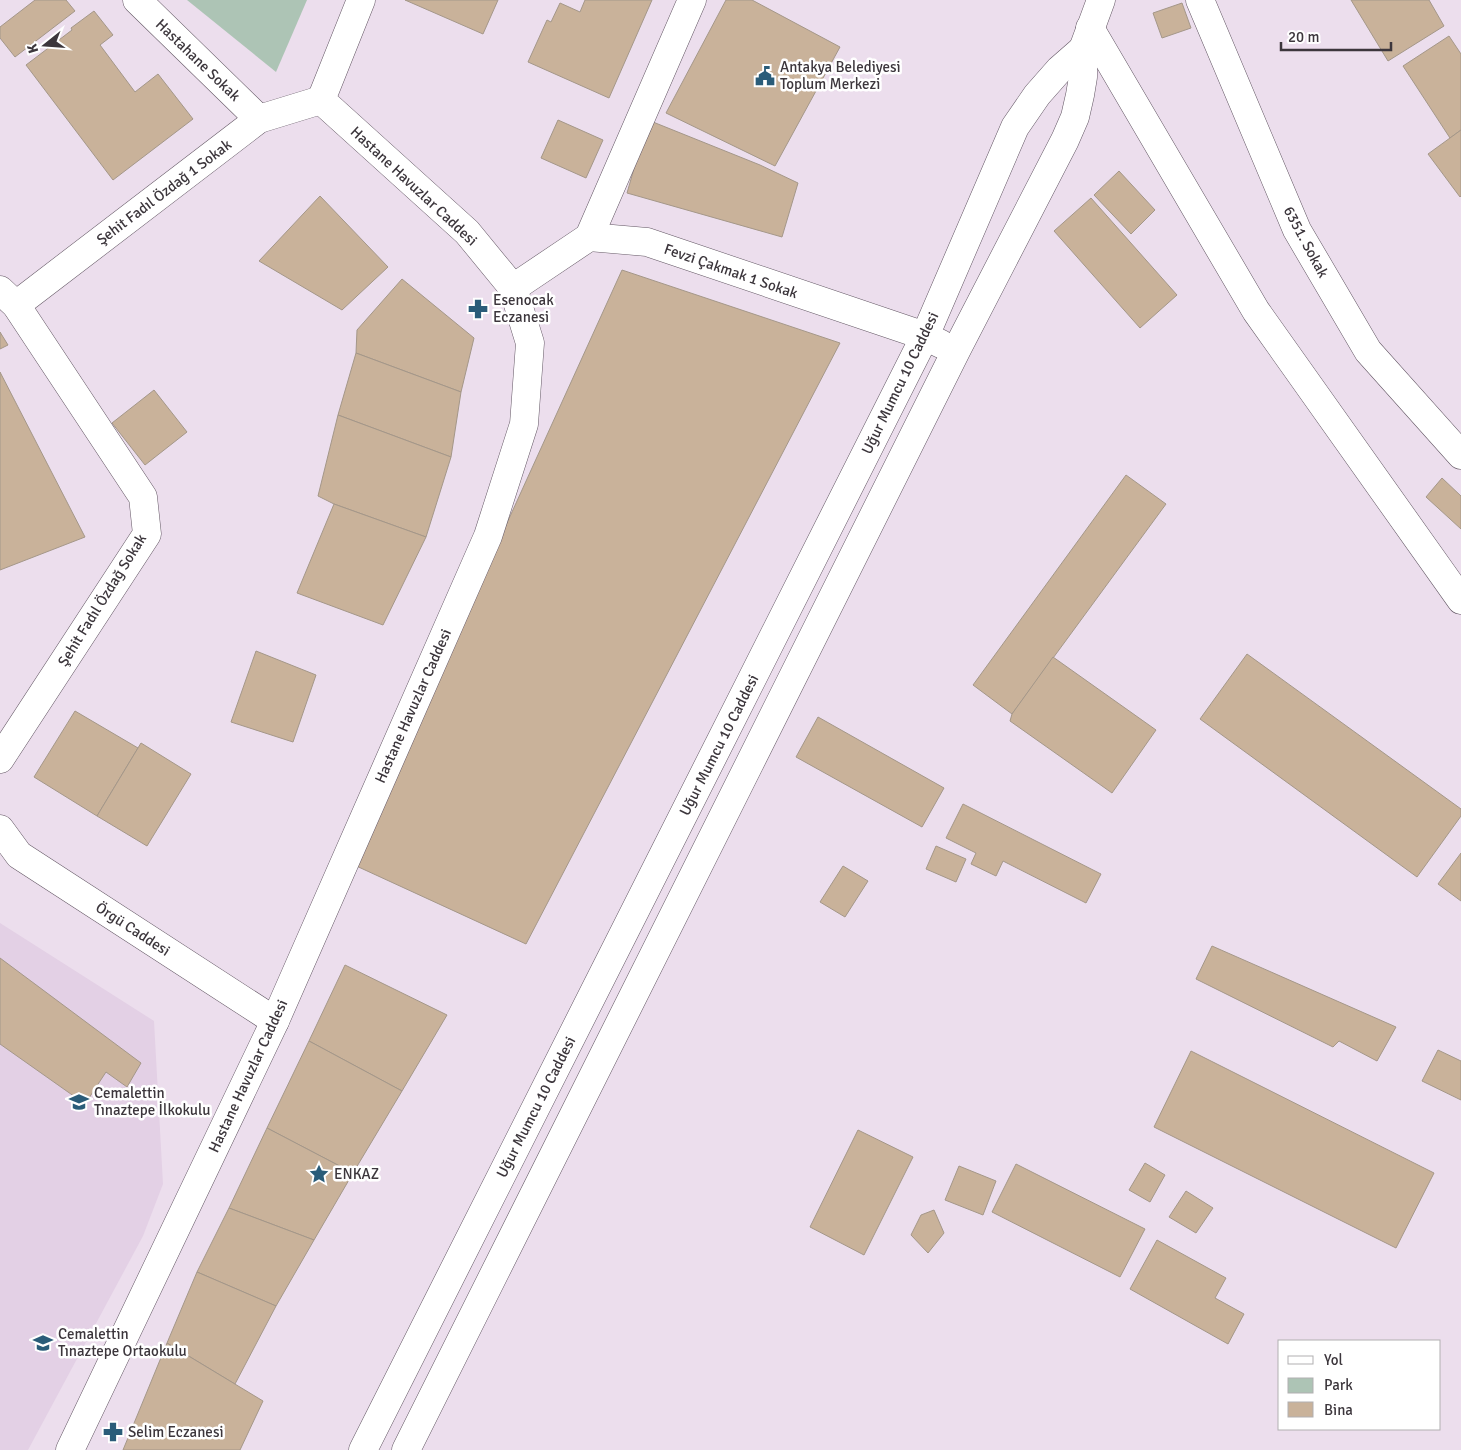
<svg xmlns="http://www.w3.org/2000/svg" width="1461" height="1450" font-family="Signika,sans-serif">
	<rect width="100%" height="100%" fill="#ecdeed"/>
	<path fill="#e3d0e5" d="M 0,923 L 154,1021 L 163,1184 L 143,1236 L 28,1450 L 0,1450 Z"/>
	<path fill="#adc4b5" d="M 187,0 L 307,0 L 276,72 Z"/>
	<g fill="#c9b29a" stroke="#a49789">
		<path d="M 35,0 L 66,0 L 75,11 L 15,57 L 0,38 L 0,27 Z"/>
		<path d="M 405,0 L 498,0 L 483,34 Z"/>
		<path d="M 585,0 L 652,0 L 609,98 L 528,62 L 547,20 L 551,22 L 560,3 L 580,12 Z"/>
		<path d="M 726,0 L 752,0 L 840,47 L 775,166 L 666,113 Z"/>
		<path d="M 1351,0 L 1429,0 L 1444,26 L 1388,61 Z"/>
		<path d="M 1182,3 L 1191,28 L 1162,38 L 1153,13 Z"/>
		<path d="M 94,11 L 113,35 L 100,45 L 135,92 L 158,74 L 193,119 L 113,180 L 26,65 L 72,30 L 71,28 Z"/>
		<path d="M 1449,36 L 1461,54 L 1461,130 L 1450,138 L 1403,66 Z"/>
		<path d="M 558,120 L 603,140 L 586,178 L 541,158 Z"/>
		<path d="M 648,120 L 760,165 L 798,183 L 782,237 L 627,193 Z"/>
		<path d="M 1461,130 L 1461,196 L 1460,197 L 1428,154 Z"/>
		<path d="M 1119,171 L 1155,210 L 1131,234 L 1094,195 Z"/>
		<path d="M 320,196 L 388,267 L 342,310 L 259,261 Z"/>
		<path d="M 1091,198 L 1177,295 L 1140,328 L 1054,231 Z"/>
		<path d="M 622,270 L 840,343 L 526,944 L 352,864 Z"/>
		<path d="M 402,279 L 474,338 L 461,392 L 356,353 L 357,330 Z"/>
		<path d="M 0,332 L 8,345 L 0,349 Z"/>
		<path d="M 356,353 L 461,392 L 451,457 L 338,415 Z"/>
		<path d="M 0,372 L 85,537 L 0,570 Z"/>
		<path d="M 154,390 L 187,432 L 145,465 L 112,423 Z"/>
		<path d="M 338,415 L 451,457 L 426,537 L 334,504 L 318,496 Z"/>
		<path d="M 1126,475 L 1166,504 L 1012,714 L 973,685 Z"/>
		<path d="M 1442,478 L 1461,496 L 1461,529 L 1426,497 Z"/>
		<path d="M 334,504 L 426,537 L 383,625 L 297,593 Z"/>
		<path d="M 256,651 L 316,675 L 293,742 L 231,722 Z"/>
		<path d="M 1247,654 L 1461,809 L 1461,816 L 1417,877 L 1200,719 Z"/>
		<path d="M 1053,657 L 1156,730 L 1112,793 L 1010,721 L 1012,714 Z"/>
		<path d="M 75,711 L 138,748 L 97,816 L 34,777 Z"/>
		<path d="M 818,717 L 944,788 L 922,827 L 796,757 Z"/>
		<path d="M 141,743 L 191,774 L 147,846 L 97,816 Z"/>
		<path d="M 963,804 L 1101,874 L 1086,903 L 1003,861 L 996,876 L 971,864 L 976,853 L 946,838 Z"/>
		<path d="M 936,846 L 966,859 L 956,882 L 926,869 Z"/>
		<path d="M 1461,853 L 1461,901 L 1438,884 Z"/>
		<path d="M 843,866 L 868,881 L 845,917 L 820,902 Z"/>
		<path d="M 1212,946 L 1396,1027 L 1377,1061 L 1339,1041 L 1333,1047 L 1196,979 Z"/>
		<path d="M 0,958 L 141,1063 L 127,1087 L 106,1072 L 85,1104 L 0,1044 Z"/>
		<path d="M 345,965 L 447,1015 L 402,1091 L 309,1041 Z"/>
		<path d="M 309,1041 L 402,1091 L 353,1173 L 267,1128 Z"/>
		<path d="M 1438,1050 L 1461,1061 L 1461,1100 L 1422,1081 Z"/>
		<path d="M 1191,1051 L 1434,1173 L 1396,1248 L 1154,1127 Z"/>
		<path d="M 267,1128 L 353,1173 L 314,1240 L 229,1208 Z"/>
		<path d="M 858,1130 L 913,1157 L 864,1255 L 810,1227 Z"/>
		<path d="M 1145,1163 L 1165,1175 L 1150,1202 L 1129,1190 Z"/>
		<path d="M 1016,1164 L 1145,1229 L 1120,1277 L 992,1212 Z"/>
		<path d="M 959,1166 L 996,1181 L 983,1215 L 945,1200 Z"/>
		<path d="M 1186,1191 L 1213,1208 L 1196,1233 L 1169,1217 Z"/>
		<path d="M 229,1208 L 314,1240 L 276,1306 L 197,1272 Z"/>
		<path d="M 934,1210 L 944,1233 L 928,1253 L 911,1235 L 921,1215 Z"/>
		<path d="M 1157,1240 L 1226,1278 L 1215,1298 L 1244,1314 L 1228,1344 L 1130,1289 Z"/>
		<path d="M 197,1272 L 276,1306 L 235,1384 L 167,1343 Z"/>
		<path d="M 167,1343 L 263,1401 L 240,1450 L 123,1450 Z"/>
	</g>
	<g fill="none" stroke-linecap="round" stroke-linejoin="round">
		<defs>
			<g id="minor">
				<path d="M 137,0 L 259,119"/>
				<path d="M 1200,0 L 1297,230 L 1368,351 L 1461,455"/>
				<path d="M 1090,28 L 1256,311 L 1461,600"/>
				<path d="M 589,237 L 692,0"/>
				<path d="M 513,288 L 589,237 L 647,242 L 925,336 L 941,344"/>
				<path d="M 0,290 L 16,305 L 143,497 L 147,534 L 0,759"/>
				<path d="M 16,305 L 259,119 L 321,100"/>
				<path d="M 0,829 L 19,855 L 275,1021"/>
				<path d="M 70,1450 L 275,1021 L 488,536 L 524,424 L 530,343 L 513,288 L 467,232 L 321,100 L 361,0"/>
				<path d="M 363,1450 L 925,336 L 1015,127 L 1037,95 L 1059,70 L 1083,49"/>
				<path d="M 406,1450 L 956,351 L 1065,140 L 1075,117 L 1080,95 L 1083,77 L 1083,49 L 1101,0"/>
			</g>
		</defs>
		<use href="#minor" stroke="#635764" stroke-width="29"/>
		<use href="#minor" stroke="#fff" stroke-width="28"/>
	</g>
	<defs>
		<symbol id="civic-bare" viewBox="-9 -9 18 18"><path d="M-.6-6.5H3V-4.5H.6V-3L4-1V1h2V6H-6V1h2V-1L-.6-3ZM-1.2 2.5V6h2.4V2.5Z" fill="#2a5c79" stroke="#fff" stroke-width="2.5" paint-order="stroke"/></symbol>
		<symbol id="pharmacy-bare" viewBox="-9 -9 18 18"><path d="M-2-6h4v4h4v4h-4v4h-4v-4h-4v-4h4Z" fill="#2a5c79" stroke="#fff" stroke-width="2.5" paint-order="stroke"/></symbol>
		<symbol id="school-bare" viewBox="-9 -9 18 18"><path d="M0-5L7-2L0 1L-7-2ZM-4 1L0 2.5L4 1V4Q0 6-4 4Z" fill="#2a5c79" stroke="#fff" stroke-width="2.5" paint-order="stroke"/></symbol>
		<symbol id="sight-bare" viewBox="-9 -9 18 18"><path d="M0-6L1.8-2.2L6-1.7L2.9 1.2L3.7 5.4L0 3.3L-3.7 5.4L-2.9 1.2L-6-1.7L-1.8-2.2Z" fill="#2a5c79" stroke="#fff" stroke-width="2.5" paint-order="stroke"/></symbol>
	</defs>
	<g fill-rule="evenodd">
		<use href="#civic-bare" x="751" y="62" width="28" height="28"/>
		<use href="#pharmacy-bare" x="464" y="295" width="28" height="28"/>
		<use href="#school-bare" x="65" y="1088" width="28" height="28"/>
		<use href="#sight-bare" x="305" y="1160" width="28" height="28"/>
		<use href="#school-bare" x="29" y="1329" width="28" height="28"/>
		<use href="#pharmacy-bare" x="99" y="1418" width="28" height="28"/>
	</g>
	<g text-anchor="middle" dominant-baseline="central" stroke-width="5" stroke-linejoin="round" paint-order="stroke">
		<g font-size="15" fill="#3c363c" stroke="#fff">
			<text transform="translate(198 60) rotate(44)">Hastahane Sokak</text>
			<text transform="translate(414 186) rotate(43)">Hastane Havuzlar Caddesi</text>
			<text transform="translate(164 192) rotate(-37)">Şehit Fadıl Özdağ 1 Sokak</text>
			<text transform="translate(1306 242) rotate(62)">6351. Sokak</text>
			<text transform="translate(731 271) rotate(19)">Fevzi Çakmak 1 Sokak</text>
			<text transform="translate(900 383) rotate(-64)">Uğur Mumcu 10 Caddesi</text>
			<text transform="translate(102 600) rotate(-58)">Şehit Fadıl Özdağ Sokak</text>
			<text transform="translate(413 706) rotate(-66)">Hastane Havuzlar Caddesi</text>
			<text transform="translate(719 745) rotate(-63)">Uğur Mumcu 10 Caddesi</text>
			<text transform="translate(133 929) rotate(33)">Örgü Caddesi</text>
			<text transform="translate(248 1076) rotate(-65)">Hastane Havuzlar Caddesi</text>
			<text transform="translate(536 1107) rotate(-63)">Uğur Mumcu 10 Caddesi</text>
		</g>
		<g font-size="15" fill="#3c363c" stroke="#fff" text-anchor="start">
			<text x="780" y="67">Antakya Belediyesi<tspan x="780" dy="17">Toplum Merkezi</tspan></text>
			<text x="493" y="300">Esenocak<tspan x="493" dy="17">Eczanesi</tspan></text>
			<text x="94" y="1093">Cemalettin<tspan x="94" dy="17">Tınaztepe İlkokulu</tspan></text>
			<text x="334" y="1174">ENKAZ</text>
			<text x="58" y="1334">Cemalettin<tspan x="58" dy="17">Tınaztepe Ortaokulu</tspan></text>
			<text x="128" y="1432">Selim Eczanesi</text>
		</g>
	</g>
	<rect x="1278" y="1340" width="162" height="90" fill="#ffffff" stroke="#b1afb1"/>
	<rect x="1288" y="1356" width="25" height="8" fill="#ffffff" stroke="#b1afb1"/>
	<text x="1324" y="1365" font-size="15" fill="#3c363c">Yol</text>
	<rect x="1288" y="1378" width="25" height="15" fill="#adc4b5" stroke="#b1afb1"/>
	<text x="1324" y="1390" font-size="15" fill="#3c363c">Park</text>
	<rect x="1288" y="1402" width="25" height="15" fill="#c9b29a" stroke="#b1afb1"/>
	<text x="1324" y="1415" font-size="15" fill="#3c363c">Bina</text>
	<g transform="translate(45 45) rotate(253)" stroke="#ffffff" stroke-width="4" paint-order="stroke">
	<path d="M0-4L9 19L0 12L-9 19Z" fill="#3c363c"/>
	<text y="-8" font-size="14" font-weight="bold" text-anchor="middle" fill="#3c363c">K</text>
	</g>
	<path d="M1281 42v8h110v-8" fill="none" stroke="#3c363c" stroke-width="2.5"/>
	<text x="1288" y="42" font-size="15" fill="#3c363c" stroke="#ffffff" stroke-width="4" paint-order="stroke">20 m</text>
</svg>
